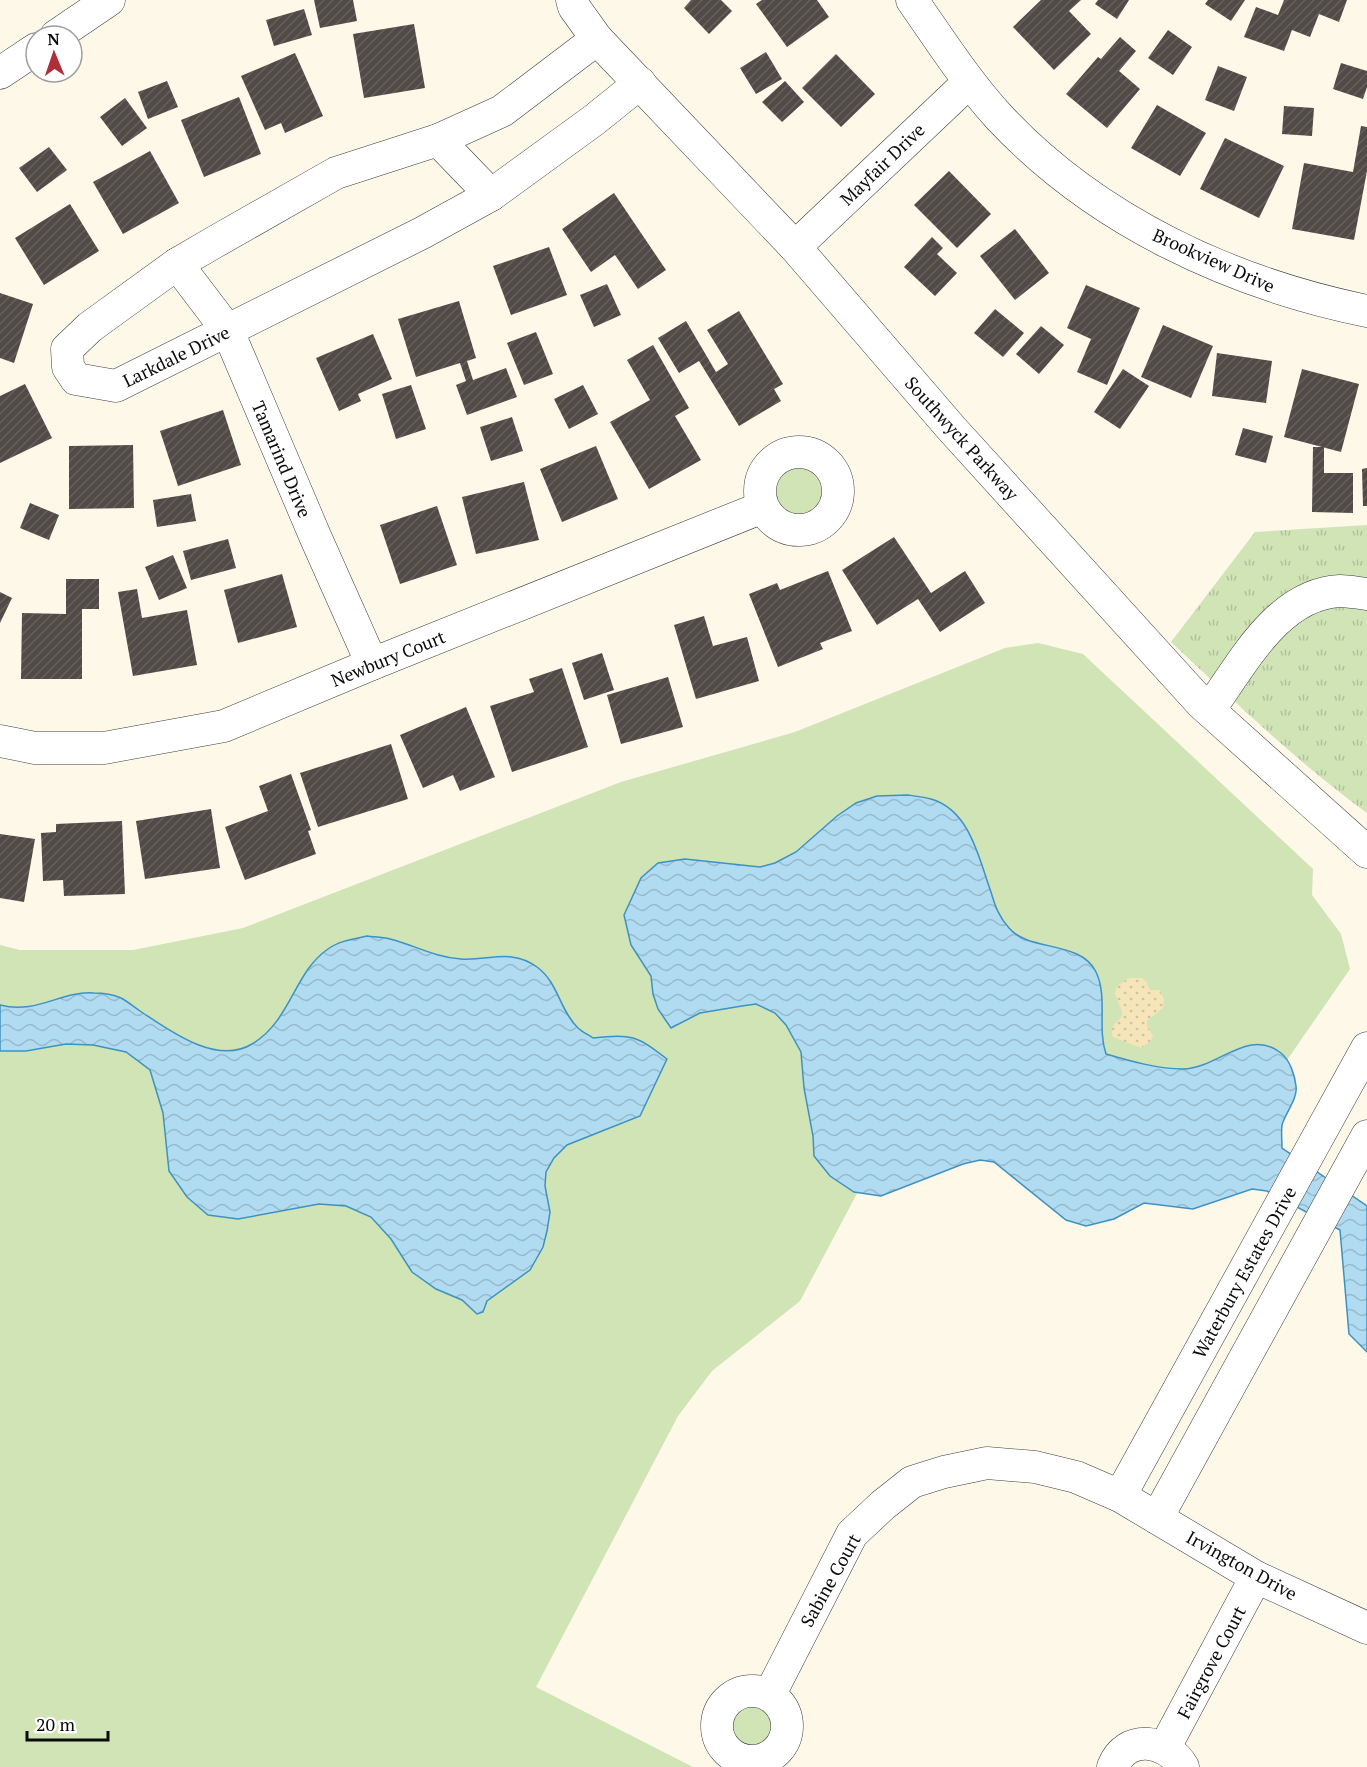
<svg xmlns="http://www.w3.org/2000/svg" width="1367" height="1767" font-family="'PT Serif',serif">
	<defs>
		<pattern id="sand-dots" width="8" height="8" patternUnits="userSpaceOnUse" patternTransform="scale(1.5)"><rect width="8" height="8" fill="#f5e5b9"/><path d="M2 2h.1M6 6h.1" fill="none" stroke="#d1c39e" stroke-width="1.8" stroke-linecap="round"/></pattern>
		<pattern id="park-tufts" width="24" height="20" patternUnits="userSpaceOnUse" patternTransform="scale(1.5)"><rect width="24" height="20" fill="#d0e4b6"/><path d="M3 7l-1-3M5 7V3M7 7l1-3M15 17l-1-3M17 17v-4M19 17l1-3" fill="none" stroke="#b1c29b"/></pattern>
		<pattern id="water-waves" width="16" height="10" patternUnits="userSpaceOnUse" patternTransform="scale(1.5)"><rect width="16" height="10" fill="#b1dbf0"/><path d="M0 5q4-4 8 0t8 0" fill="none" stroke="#97bbcc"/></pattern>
		<pattern id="building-hatch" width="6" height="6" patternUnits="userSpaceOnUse" patternTransform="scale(1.5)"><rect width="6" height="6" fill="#514b47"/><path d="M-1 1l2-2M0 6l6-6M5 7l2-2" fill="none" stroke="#65605d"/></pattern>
	</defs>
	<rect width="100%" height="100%" fill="#fdf8e8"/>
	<g fill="#d0e4b6">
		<circle cx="802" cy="490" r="34"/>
		<path d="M 1038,643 L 1083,654 L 1313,869 L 1312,895 L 1341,934 L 1350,969 L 1231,1141 L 916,1082 L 800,1301 L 712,1371 L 678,1416 L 536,1687 L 693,1767 L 0,1767 L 0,945 L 20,950 L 133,950 L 243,928 L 621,782 L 795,732 L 1005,648 Z"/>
		<circle cx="752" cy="1724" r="34"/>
	</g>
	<path fill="url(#sand-dots)" d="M 1129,978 L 1142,978 L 1146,981 L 1150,990 L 1159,990 L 1164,999 L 1163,1008 L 1147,1021 L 1147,1026 L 1153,1036 L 1151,1041 L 1141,1048 L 1113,1037 C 1109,1027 1116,1023 1122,1016 L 1122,1011 L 1115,994 L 1117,986 Z"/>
	<path fill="url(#park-tufts)" d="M 1367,525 L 1367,813 C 1297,762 1234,701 1171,642 L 1255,532 Z"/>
	<g fill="url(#water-waves)" stroke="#3e92c2" stroke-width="1.5">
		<path d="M 908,795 C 915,796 923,797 931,799 C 970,810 979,859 991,892 C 995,906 999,917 1009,928 C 1029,952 1081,940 1096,972 C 1108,997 1097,1028 1106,1054 C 1130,1061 1158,1069 1183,1069 C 1219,1068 1248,1027 1281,1053 C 1290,1060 1295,1076 1296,1086 C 1298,1099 1285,1113 1282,1125 C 1281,1132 1282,1141 1282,1148 L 1367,1206 L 1367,1352 L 1349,1334 L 1340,1230 L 1267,1191 L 1252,1189 L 1193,1209 L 1144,1203 L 1114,1219 L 1086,1226 L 1066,1220 L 994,1162 L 980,1160 L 963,1164 L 881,1196 L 854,1192 L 830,1176 L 814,1156 L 813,1136 L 804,1088 L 801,1052 L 786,1025 L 775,1013 L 756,1004 L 742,1006 L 700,1013 L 671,1028 L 658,1009 L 653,994 L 651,976 L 631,945 L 624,915 L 641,878 L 658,863 L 685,859 L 760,867 L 775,863 L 796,852 L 837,816 L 856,803 L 877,796 Z"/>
		<path d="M 367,936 C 374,937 382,937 390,939 C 414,945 434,957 461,959 C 489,961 511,948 537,967 C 558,982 560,1011 578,1028 C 582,1032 589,1035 593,1038 C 632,1034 636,1035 667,1059 L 640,1116 L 567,1145 L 554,1158 L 546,1172 L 545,1186 L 550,1212 L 547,1231 L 543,1247 L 530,1270 L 487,1301 L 483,1312 L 477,1314 L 462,1300 L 436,1289 L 412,1272 L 391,1239 L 371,1217 L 346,1206 L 319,1204 L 238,1219 L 208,1215 L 187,1197 L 169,1171 L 163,1113 L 150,1070 L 126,1052 L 93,1045 L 66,1044 L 26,1051 L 0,1051 L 0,1005 C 37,1015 62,990 94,993 C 102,993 114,995 121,998 C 127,1001 134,1007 140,1011 C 169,1030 216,1066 252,1044 C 291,1021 294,972 328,949 C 339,941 353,939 367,936 Z"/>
	</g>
	<g fill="url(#building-hatch)">
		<path d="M 314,0 L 353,0 L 357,21 L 320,28 Z"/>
		<path d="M 691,0 L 721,0 L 732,11 L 709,34 L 684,8 Z"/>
		<path d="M 762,0 L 817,0 L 829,17 L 787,47 L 756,4 Z"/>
		<path d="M 1041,0 L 1081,0 L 1069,11 L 1091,34 L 1054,70 L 1013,27 Z"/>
		<path d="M 1098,0 L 1129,0 L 1117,19 L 1095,4 Z"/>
		<path d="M 1208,0 L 1245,0 L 1231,21 L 1205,4 Z"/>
		<path d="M 1284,0 L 1347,0 L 1339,22 L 1319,14 L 1310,37 L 1292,30 L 1284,51 L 1244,37 L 1256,7 L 1278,15 Z"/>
		<path d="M 304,9 L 312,35 L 274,46 L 266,20 Z"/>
		<path d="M 414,24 L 425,88 L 364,98 L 353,34 Z"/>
		<path d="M 1168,30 L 1192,47 L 1173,75 L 1148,58 Z"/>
		<path d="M 1120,37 L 1136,51 L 1119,71 L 1140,89 L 1107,128 L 1066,94 L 1098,57 L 1101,59 Z"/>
		<path d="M 766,52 L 782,79 L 756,94 L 740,68 Z"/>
		<path d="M 295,53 L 323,116 L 285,133 L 281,123 L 265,130 L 241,76 Z"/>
		<path d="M 836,54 L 875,94 L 841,127 L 802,88 Z"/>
		<path d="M 1341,63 L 1367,71 L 1367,87 L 1363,99 L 1333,89 Z"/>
		<path d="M 1218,66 L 1247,77 L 1234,111 L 1205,100 Z"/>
		<path d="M 167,81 L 178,107 L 148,119 L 138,92 Z"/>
		<path d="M 785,81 L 804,102 L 782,122 L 762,102 Z"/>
		<path d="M 239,97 L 261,154 L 204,177 L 181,120 Z"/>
		<path d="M 125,98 L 147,128 L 122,146 L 100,117 Z"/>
		<path d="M 1157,105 L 1206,133 L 1180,176 L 1131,148 Z"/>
		<path d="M 1284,106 L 1314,108 L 1312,136 L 1282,134 Z"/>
		<path d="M 1361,126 L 1367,127 L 1367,171 L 1354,240 L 1292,229 L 1304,163 L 1353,172 Z"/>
		<path d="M 1225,138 L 1284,166 L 1259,218 L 1200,189 Z"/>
		<path d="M 49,147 L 67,170 L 37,192 L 19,168 Z"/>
		<path d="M 150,151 L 179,203 L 123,234 L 93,182 Z"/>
		<path d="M 949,171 L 991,214 L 957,248 L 914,205 Z"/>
		<path d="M 614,193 L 666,270 L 638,289 L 615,255 L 591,272 L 562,229 Z"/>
		<path d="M 70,204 L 99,251 L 44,285 L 15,238 Z"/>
		<path d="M 1015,229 L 1049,273 L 1015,300 L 980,256 Z"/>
		<path d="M 932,237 L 943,248 L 937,254 L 957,273 L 935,296 L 904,267 Z"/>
		<path d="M 549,247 L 567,295 L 511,315 L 493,266 Z"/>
		<path d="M 607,284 L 621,315 L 594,327 L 580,295 Z"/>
		<path d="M 1086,285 L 1140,308 L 1107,385 L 1077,372 L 1091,339 L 1067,328 Z"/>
		<path d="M 0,293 L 33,304 L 14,363 L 0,358 Z"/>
		<path d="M 459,301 L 476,358 L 467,361 L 473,380 L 506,368 L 517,397 L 467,415 L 456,385 L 466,381 L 460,363 L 416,377 L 398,319 Z"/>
		<path d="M 995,309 L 1024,333 L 1003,357 L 974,333 Z"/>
		<path d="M 739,311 L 783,384 L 774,389 L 781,401 L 739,426 L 699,361 L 679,373 L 658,338 L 686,321 L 716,372 L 728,364 L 707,330 Z"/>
		<path d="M 1163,325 L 1213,346 L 1191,398 L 1141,377 Z"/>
		<path d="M 1041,326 L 1064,345 L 1039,374 L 1016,354 Z"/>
		<path d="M 536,332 L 553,374 L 524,385 L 507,343 Z"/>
		<path d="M 373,334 L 392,379 L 358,394 L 361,401 L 339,411 L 316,358 Z"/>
		<path d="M 653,345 L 689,408 L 675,416 L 701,460 L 649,489 L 610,422 L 650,400 L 627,360 Z"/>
		<path d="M 1217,353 L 1272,361 L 1266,403 L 1212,396 Z"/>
		<path d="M 1123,369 L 1149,386 L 1120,429 L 1094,412 Z"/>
		<path d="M 1302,369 L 1359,384 L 1341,452 L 1284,437 Z"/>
		<path d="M 25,384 L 52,438 L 0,463 L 0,396 Z"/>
		<path d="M 411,385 L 426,429 L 396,439 L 382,394 Z"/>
		<path d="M 583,385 L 598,414 L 569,429 L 554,399 Z"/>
		<path d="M 223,410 L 241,465 L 178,486 L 160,431 Z"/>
		<path d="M 512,417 L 523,451 L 491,461 L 480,427 Z"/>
		<path d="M 1243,428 L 1273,436 L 1266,463 L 1235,455 Z"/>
		<path d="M 133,445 L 134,508 L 69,509 L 69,446 Z"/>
		<path d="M 596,446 L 618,499 L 562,522 L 540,469 Z"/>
		<path d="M 1313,447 L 1324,447 L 1324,473 L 1353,473 L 1353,513 L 1312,512 Z"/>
		<path d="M 1367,468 L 1367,506 L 1363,506 L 1362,469 Z"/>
		<path d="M 524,482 L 539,540 L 476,554 L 462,497 Z"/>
		<path d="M 191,494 L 196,521 L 157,527 L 153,500 Z"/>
		<path d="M 30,503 L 59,515 L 49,540 L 20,528 Z"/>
		<path d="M 437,506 L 457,565 L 400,584 L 380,525 Z"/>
		<path d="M 894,537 L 931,593 L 965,571 L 985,603 L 940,632 L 918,599 L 877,625 L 842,570 Z"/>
		<path d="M 228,539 L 236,568 L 191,580 L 183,551 Z"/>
		<path d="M 173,555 L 187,588 L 159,600 L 145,567 Z"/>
		<path d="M 828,571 L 852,631 L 820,643 L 823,649 L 778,667 L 749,594 L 777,583 L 780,590 Z"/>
		<path d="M 282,574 L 297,627 L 238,643 L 224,590 Z"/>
		<path d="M 66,579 L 99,579 L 99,609 L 82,609 L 82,679 L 21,679 L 22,613 L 66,614 Z"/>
		<path d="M 137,589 L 142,618 L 187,610 L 197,665 L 133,676 L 118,592 Z"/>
		<path d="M 0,592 L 12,598 L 0,623 Z"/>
		<path d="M 704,616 L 713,646 L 747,637 L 759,681 L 696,699 L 674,625 Z"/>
		<path d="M 602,653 L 614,690 L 584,700 L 572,663 Z"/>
		<path d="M 562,668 L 588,747 L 512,772 L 490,706 L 534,692 L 529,679 Z"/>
		<path d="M 668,677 L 683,727 L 621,744 L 607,695 Z"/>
		<path d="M 466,707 L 495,777 L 460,791 L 453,775 L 423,788 L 400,735 Z"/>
		<path d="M 391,744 L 408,799 L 318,827 L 300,773 Z"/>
		<path d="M 291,774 L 311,830 L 308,831 L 316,854 L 245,880 L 225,827 L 268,811 L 259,786 Z"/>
		<path d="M 211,809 L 220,868 L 145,879 L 136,821 Z"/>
		<path d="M 122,821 L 125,894 L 64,896 L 63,880 L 43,881 L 41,833 L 56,832 L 56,824 Z"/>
		<path d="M 0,834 L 35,839 L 24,902 L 0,898 Z"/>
	</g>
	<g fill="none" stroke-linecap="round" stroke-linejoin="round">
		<defs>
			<g id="minor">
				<path d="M 572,0 L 574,7 L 597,39 L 795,247 L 952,429 L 1201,703 L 1367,852"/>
				<path d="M 912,0 C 940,40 966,81 999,117 C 1095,220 1230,283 1367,311"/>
				<path d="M 56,36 L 109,0"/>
				<path d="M 597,39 L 502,111 L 438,140 L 336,173 L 213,243 L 177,264 L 90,327 L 67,349 L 68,367 L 76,379 L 116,386 L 422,233 L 491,195 L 594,120 L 640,83"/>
				<path d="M 0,73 L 36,49"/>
				<path d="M 438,140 L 491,195"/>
				<path d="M 795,247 L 969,82"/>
				<path d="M 177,264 L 228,331 L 315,536 L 372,664"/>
				<circle cx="799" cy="491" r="39"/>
				<path d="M 1209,710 C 1242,665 1277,594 1340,591 C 1348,591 1358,593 1367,594"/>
				<path d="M 0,741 L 35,748 L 104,748 L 224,726 L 372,664 L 763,507"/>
				<path d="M 1120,1496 L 1367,1048"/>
				<path d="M 1157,1518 L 1367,1136"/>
				<circle cx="752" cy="1726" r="35"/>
				<path d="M 770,1694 L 852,1534 L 883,1505 L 912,1482 L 944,1472 L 987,1463 L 1035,1467 L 1076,1477 L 1120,1496 L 1256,1577 L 1367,1628"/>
				<path d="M 1165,1747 L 1256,1577"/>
				<path d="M 1113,1767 C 1126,1733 1167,1739 1183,1767"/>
			</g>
		</defs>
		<use href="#minor" stroke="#3d3d3d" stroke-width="33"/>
		<use href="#minor" stroke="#fff" stroke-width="32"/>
	</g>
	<g text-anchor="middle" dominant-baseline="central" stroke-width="6" stroke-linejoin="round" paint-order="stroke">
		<g font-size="18" fill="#0a0a0a" stroke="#fff">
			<text transform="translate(882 164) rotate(-44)">Mayfair Drive</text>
			<text transform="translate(1214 260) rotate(24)">Brookview Drive</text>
			<text transform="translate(176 356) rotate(-26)">Larkdale Drive</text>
			<text transform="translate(962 438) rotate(48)">Southwyck Parkway</text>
			<text transform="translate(282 459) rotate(67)">Tamarind Drive</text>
			<text transform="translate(388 658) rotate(-22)">Newbury Court</text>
			<text transform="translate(1244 1272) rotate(-61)">Waterbury Estates Drive</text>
			<text transform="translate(1242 1565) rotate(29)">Irvington Drive</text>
			<text transform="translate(830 1580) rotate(-61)">Sabine Court</text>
			<text transform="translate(1211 1662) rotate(-62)">Fairgrove Court</text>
		</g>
	</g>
	<g transform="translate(54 54) rotate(358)"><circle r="28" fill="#ffffff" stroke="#9d9d9d" stroke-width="1.5"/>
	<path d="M0-4.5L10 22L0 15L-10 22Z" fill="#ae2e39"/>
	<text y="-9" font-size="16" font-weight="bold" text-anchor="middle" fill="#0a0a0a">N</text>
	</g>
	<path d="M27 1731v9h81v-9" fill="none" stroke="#0a0a0a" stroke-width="3"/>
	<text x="36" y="1731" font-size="18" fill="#0a0a0a" stroke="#ffffff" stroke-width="4.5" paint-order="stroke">20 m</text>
</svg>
